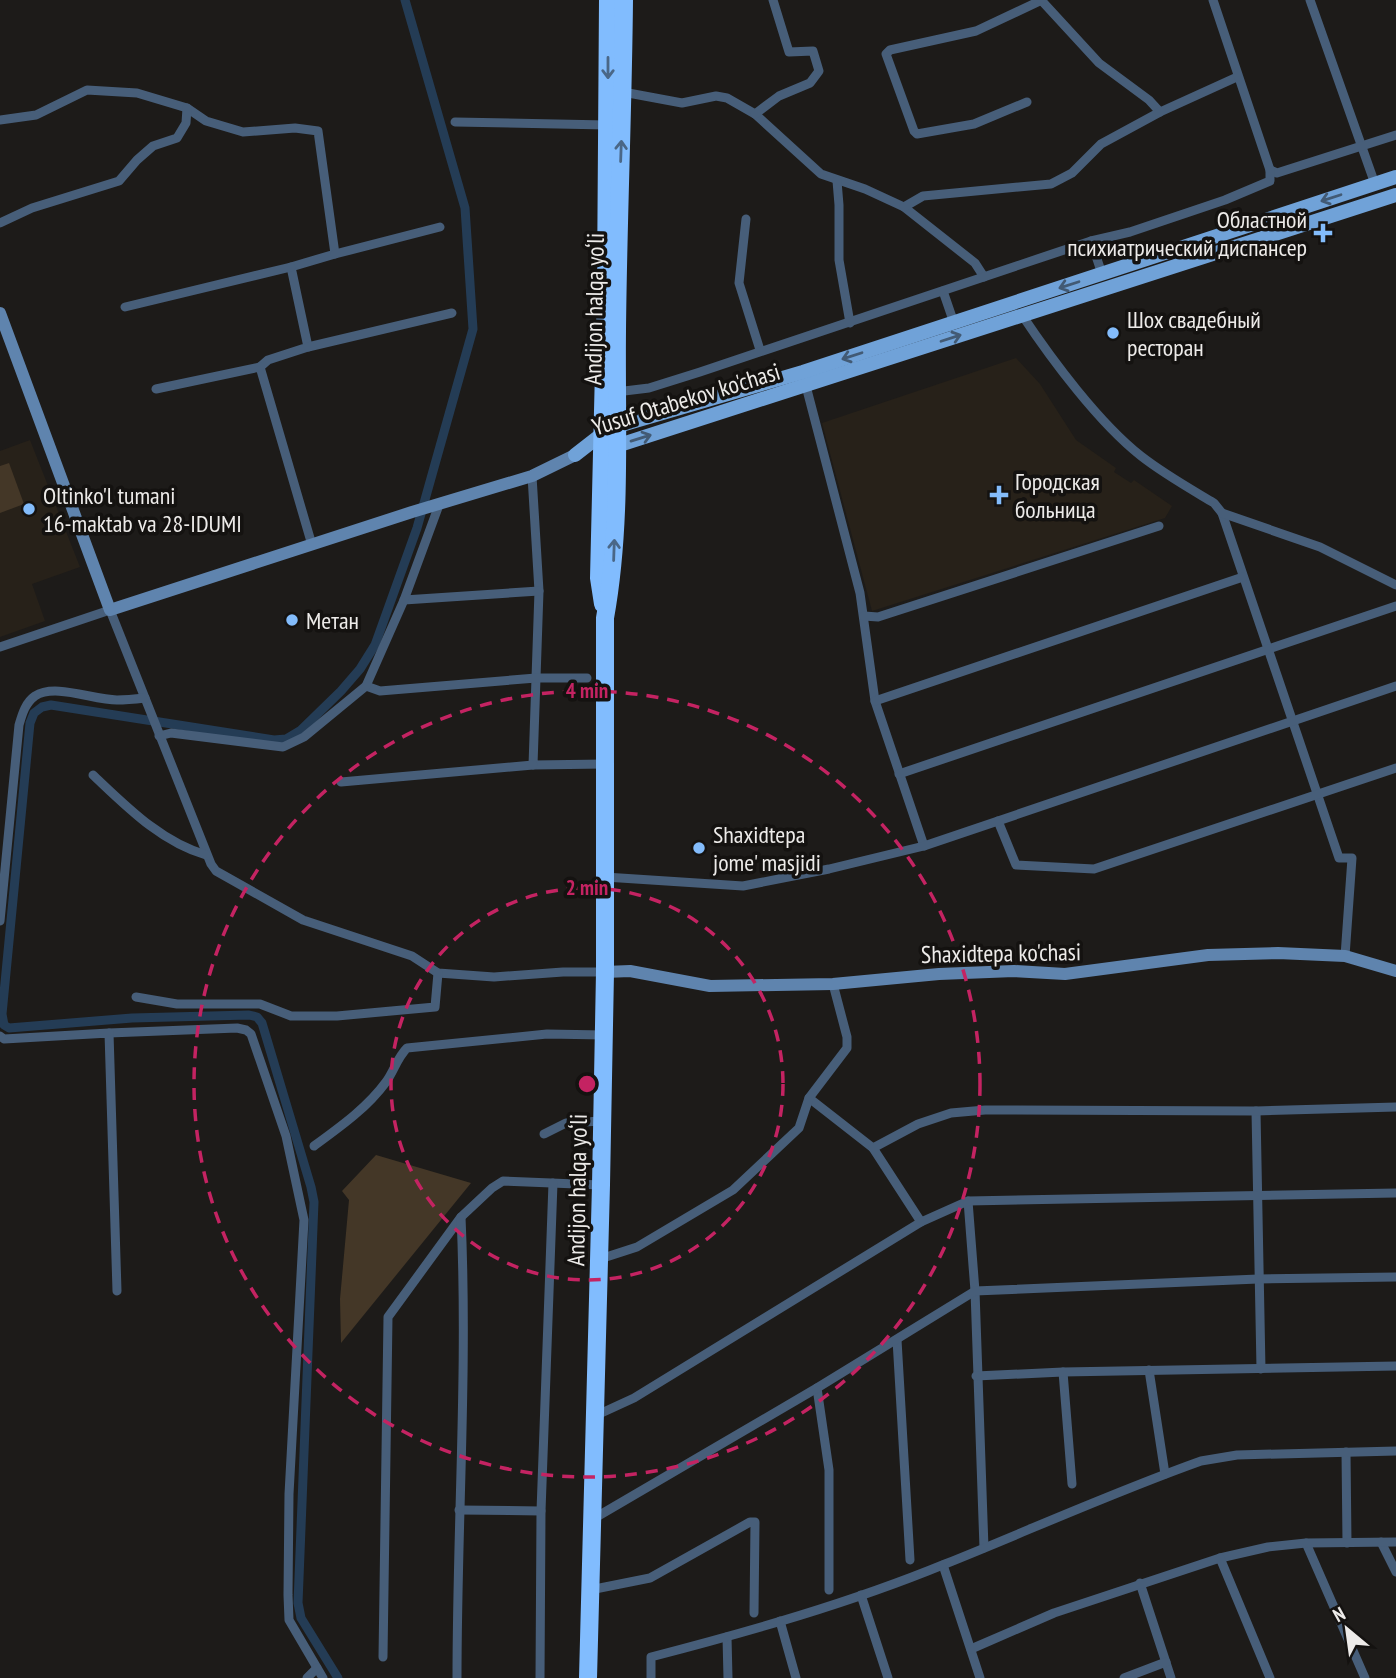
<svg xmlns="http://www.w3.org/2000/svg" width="1396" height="1678" font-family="'PT Sans Narrow',sans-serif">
	<rect width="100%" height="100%" fill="#1d1b19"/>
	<g fill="#272119">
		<path d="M 1016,358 L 1040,384 L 1076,440 L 1116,468 L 1114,472 L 1131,483 L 1134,480 L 1172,506 L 1165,518 L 872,611 L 822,423 Z"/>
		<path d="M 30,440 L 80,567 L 32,584 L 45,621 L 0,637 L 0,451 Z"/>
	</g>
	<g fill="#443727">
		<path d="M 9,463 L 24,504 L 0,513 L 0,466 Z"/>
		<path d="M 376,1155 L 471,1183 L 341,1343 L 340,1299 L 349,1200 L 342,1191 Z"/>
	</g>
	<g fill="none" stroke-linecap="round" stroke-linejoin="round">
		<path stroke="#243c55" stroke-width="9" d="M 338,1678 L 301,1618 L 298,1603 L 314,1202 L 311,1187 L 262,1023 L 257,1017 L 249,1015 L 132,1018 L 9,1028 L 4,1025 L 2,1014 L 30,723 L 34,713 L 42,707 L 51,705 L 274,740 L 286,739 L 301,730 L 341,691 L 360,669 L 375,645 L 417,528 L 473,329 L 465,208 L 405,0"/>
		<g stroke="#475e79" stroke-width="9">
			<path d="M 1041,0 L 1099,63 L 1149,100 L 1160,112"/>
			<path d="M 1310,0 L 1375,184"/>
			<path d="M 623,92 L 682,103 L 716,96 L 727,98 L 755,114 L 821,174 L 865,189 L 904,207 L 975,263 L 984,277"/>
			<path d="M 1027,102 L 974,124 L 917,134 L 914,131 L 886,54 L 890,50 L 976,31 L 1042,0"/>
			<path d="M 755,114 L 779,96 L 810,83 L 819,71 L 813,51 L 789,52 L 773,0"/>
			<path d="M 0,120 L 36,115 L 87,90 L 137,93 L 187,108 L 206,121 L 243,132 L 295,128 L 318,131 L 335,254 L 291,267 L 308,347 L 268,360 L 260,367 L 312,545"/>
			<path d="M 455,122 L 607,125"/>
			<path d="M 1270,170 L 1277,173 L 1396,135"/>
			<path d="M 837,181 L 839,205 L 839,260 L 850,323"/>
			<path d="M 904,207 L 923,196 L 1051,184 L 1072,173 L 1101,144 L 1160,112 L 1237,77"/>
			<path d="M 746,219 L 739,283 L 760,350"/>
			<path d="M 0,223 L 32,208 L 119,181 L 137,160 L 153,146 L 177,138 L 186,123 L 187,108"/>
			<path d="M 1091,241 L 1102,274"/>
			<path d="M 335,254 L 440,227"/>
			<path d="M 943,291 L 954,323"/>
			<path d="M 125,307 L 291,267"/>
			<path d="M 1022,315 C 1052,360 1099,423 1141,456 C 1164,474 1189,488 1214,503 L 1222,513 L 1339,858 L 1352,858 L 1345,956"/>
			<path d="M 308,347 L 452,313"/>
			<path d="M 806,386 L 860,593 L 875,701 L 924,846"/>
			<path d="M 156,389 L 260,367"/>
			<path d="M 616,392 L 649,388 L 700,372 L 1091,241 L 1130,232 L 1225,200 L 1270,181 L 1270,170 L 1213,0"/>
			<path d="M 532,476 L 539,591 L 533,765 L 605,764"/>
			<path d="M 1222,513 L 1320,547 L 1396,585"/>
			<path d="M 404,600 L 539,591"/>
			<path d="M 864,616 L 878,617 L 1159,526"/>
			<path d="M 0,647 L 110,610 L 211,864 L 216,871 L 303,920 L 412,956 L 438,973 L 494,977 L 563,972 L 605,972"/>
			<path d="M 366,686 L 380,691 L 536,678 L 587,678"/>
			<path d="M 875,701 L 1243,577"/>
			<path d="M 159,736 L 171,733 L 283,747 L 304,737 L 366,686 L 404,600 L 439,505"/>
			<path d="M 899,774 L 1396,606"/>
			<path d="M 93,775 C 127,807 161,842 206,855"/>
			<path d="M 341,782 L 533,765"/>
			<path d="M 998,821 L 1016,865 L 1094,869 L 1396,768"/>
			<path d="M 605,877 L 743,886 L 829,869 L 924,846 L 1396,686"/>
			<path d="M 0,921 L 19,725 C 22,715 25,703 35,696 C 55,683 93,700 117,700 C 126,700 136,699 145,698"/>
			<path d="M 136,997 L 177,1004 L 260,1004 L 291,1016 L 337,1016 L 435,1007 L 438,973"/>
			<path d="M 109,1033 L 237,1028 L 246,1030 L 251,1034 L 286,1136 L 304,1220 L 289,1494 L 288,1595 L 289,1620 L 323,1678"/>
			<path d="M 0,1036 L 4,1039 L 109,1033 L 117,1291"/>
			<path d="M 809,1098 L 873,1148"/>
			<path d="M 1256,1111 L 1261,1369"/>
			<path d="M 544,1134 L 566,1123 L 602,1121"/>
			<path d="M 314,1146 C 340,1127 367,1108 386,1082 C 394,1071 397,1058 407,1048 L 547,1034 L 604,1035"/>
			<path d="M 968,1201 L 975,1291 L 984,1548"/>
			<path d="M 921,1222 L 873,1148 L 918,1124 L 951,1113 L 985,1110 L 1256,1111 L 1396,1107"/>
			<path d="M 600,1259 L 637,1247 L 733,1190 L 799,1128 L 809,1098 L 847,1048 L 847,1037 L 833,984"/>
			<path d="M 897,1340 L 910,1560"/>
			<path d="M 1149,1370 L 1165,1474"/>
			<path d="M 1063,1372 L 1072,1484"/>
			<path d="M 976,1376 L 1063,1372 L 1396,1366"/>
			<path d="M 817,1388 L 829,1470 L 829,1590"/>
			<path d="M 597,1415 L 634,1398 L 921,1222 L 968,1201 L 1396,1193"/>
			<path d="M 1346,1452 L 1347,1543"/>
			<path d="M 459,1510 L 541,1511"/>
			<path d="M 593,1519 L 817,1388 L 975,1291 L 1258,1279 L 1396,1277"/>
			<path d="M 1381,1542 L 1396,1572"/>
			<path d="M 1306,1543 L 1365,1678"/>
			<path d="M 1220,1558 L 1268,1547 L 1306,1543 L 1396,1542"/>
			<path d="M 943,1565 L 980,1678"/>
			<path d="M 1140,1583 L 1171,1678"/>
			<path d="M 590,1590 L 650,1578 L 750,1522 L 755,1522 L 754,1613"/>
			<path d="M 861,1595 L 888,1678"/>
			<path d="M 780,1621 L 796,1678"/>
			<path d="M 727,1637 L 728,1678"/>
			<path d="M 971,1649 L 1054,1613 L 1220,1558 L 1270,1678"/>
			<path d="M 383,1657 L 388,1317 L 461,1217 L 492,1188 L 503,1181 L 601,1185"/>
			<path d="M 307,1678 L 317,1668"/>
			<path d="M 457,1678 C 457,1524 468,1371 461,1217"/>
			<path d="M 540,1678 L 541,1511 L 553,1183"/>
			<path d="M 651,1678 L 651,1657 C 751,1631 850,1603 945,1564 C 1030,1530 1114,1492 1201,1461 L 1237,1455 L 1396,1451"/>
			<path d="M 1124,1678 L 1166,1662"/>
		</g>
		<g stroke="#5f84ae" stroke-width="12">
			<path d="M 0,313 L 110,610 L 412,512 L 532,476 L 575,455"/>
			<path d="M 605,972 L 630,971 L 710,986 L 833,984 L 939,974 L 1014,971 L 1065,974 L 1208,955 L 1278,953 L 1345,956 L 1396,971"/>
		</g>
		<g stroke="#70a2d8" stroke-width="14">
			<path d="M 607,449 L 1396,195"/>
			<path d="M 575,455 L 602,434 L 618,426 L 803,372 L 1396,177"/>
		</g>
		<g stroke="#81bcfe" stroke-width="18">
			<path d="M 603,604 L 599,578 L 606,286 L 608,0"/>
			<path d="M 588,1678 L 601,1185 L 605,972 L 605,618 C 622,524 616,426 617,331 C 618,220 623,110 624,0"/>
		</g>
	</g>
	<defs><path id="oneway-shaft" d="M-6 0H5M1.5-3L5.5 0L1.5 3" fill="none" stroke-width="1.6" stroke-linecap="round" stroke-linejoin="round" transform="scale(1.75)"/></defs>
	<g stroke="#4a6787">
		<use href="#oneway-shaft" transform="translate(608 68) rotate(90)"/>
		<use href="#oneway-shaft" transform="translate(621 151) rotate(-88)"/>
		<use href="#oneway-shaft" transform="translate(614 550) rotate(-88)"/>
	</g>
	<g stroke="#425a74">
		<use href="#oneway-shaft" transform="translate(1331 198) rotate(162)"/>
		<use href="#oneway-shaft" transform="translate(1069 285) rotate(162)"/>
		<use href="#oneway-shaft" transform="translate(951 338) rotate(-18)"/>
		<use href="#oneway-shaft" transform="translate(852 356) rotate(162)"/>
		<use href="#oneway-shaft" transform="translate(641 438) rotate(-17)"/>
	</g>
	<g fill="none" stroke="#c42362" stroke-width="3.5" stroke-dasharray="12 9">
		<circle cx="587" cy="1084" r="196"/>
		<circle cx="587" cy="1084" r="393"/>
	</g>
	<g fill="#83bcfb" stroke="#141210" stroke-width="2.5">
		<path d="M1319.5 222.5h7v7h7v7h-7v7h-7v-7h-7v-7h7z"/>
		<circle cx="1113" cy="333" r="7"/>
		<path d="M995.5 484.5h7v7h7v7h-7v7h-7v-7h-7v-7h7z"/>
		<circle cx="29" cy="509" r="7"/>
		<circle cx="292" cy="620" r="7"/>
		<circle cx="699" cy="848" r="7"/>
	</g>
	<g text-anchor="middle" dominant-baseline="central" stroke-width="7" stroke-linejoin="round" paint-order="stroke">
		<g font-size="24" fill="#edebe9" stroke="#141210" text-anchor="start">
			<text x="1307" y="219" text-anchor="end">Областной<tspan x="1307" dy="28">психиатрический диспансер</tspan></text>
			<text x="1127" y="319">Шох свадебный<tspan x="1127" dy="28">ресторан</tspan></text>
			<text x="1015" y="481">Городская<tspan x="1015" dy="28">больница</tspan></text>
			<text x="43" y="495">Oltinko'l tumani<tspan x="43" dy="28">16-maktab va 28-IDUMI</tspan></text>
			<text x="306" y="620">Метан</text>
			<text x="713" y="834">Shaxidtepa<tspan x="713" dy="28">jome' masjidi</tspan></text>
		</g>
		<g font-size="24" fill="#edebe9" stroke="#141210">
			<text transform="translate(594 309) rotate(-89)">Andijon halqa yo‘li</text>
			<text transform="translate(686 399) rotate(-17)">Yusuf Otabekov ko'chasi</text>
			<text transform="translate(1001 953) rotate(-1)">Shaxidtepa ko'chasi</text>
			<text transform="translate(577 1190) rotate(-89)">Andijon halqa yo‘li</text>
		</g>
	</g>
	<circle cx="587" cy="1084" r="10" fill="#c42362" stroke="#141210" stroke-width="3.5"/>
	<g font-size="21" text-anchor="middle" font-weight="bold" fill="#c42362" stroke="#141210" stroke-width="7" stroke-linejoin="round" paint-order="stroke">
		<text x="587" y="698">4 min</text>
		<text x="587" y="895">2 min</text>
	</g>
	<g transform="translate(1347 1629) rotate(331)" stroke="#141210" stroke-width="5" paint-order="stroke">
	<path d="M0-5L12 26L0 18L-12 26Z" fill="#edebe9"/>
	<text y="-10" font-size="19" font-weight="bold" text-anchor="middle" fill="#edebe9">N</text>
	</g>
</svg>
